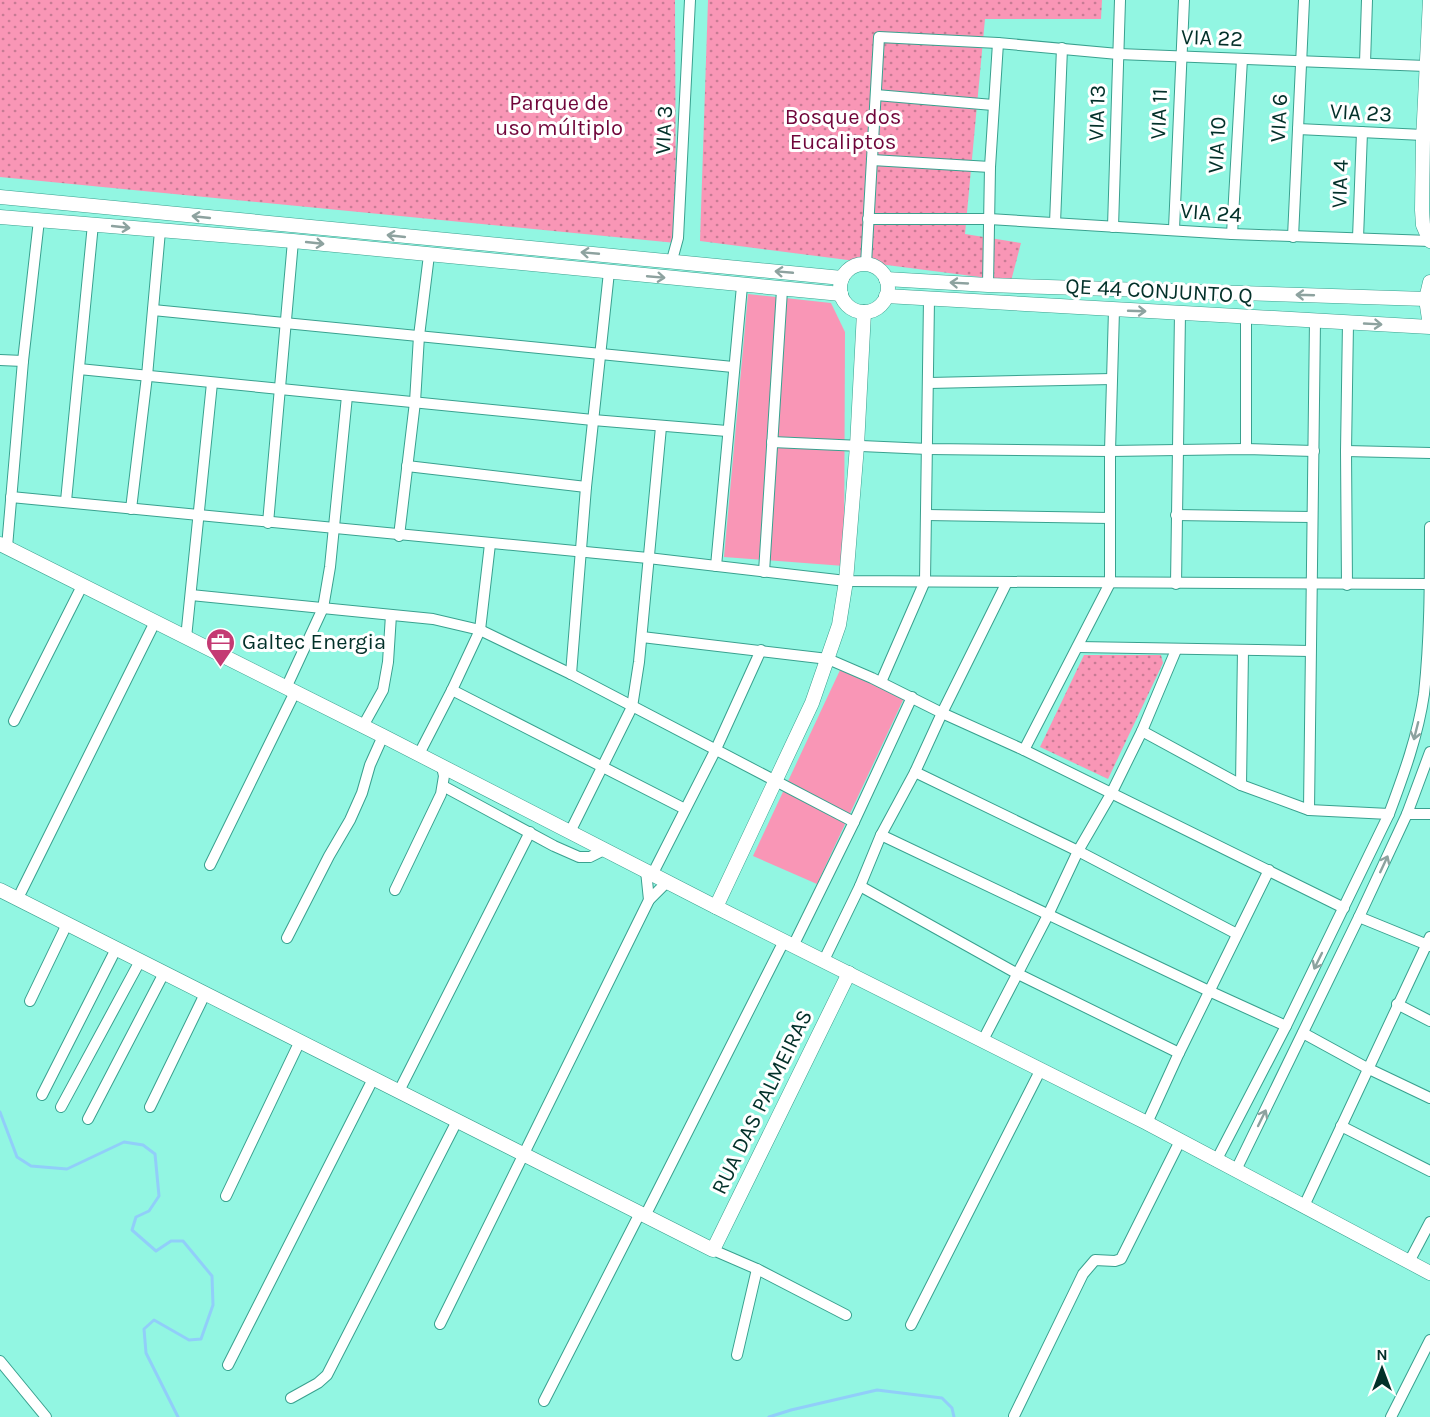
<svg xmlns="http://www.w3.org/2000/svg" width="1430" height="1417" font-family="Karla,sans-serif">
	<defs>
		<pattern id="park-dots" width="8" height="8" patternUnits="userSpaceOnUse" patternTransform="scale(1.5)"><rect width="8" height="8" fill="#f996b6"/><path d="M2 2h.1M6 6h.1" fill="none" stroke="#c77b94" stroke-width="1.8" stroke-linecap="round"/></pattern>
	</defs>
	<rect width="100%" height="100%" fill="#92f6e2"/>
	<g fill="#f996b6">
		<path d="M 748,294 L 831,303 L 845,332 L 844,566 L 724,557 Z"/>
		<path d="M 841,668 L 904,698 L 817,884 L 753,856 Z"/>
	</g>
	<g fill="url(#park-dots)">
		<path d="M 0,0 L 675,0 L 676,243 L 0,177 Z"/>
		<path d="M 708,0 L 1102,0 L 1101,19 L 985,19 L 965,234 L 1021,243 L 1011,281 L 700,241 Z"/>
		<path d="M 1084,655 L 1161,655 L 1163,663 L 1108,779 L 1040,747 Z"/>
	</g>
	<g fill="none" stroke-linecap="round" stroke-linejoin="round">
		<g stroke="#91cef9" stroke-width="3">
			<path d="M 0,1112 L 17,1157 L 31,1166 L 67,1169 L 124,1142 L 143,1145 L 155,1154 L 159,1196 L 149,1211 L 136,1217 L 132,1230 L 156,1251 L 171,1241 L 183,1241 L 212,1276 L 213,1305 L 201,1339 L 189,1340 L 154,1320 L 144,1329 L 146,1353 L 178,1417"/>
			<path d="M 769,1417 L 791,1410 L 877,1390 L 942,1398 L 952,1408 L 954,1417"/>
		</g>
		<defs>
			<g id="minor">
				<path d="M 1365,63 L 1367,0"/>
				<path d="M 876,95 L 993,105"/>
				<path d="M 1298,129 L 1423,135"/>
				<path d="M 872,160 L 990,167"/>
				<path d="M 868,219 L 989,219 L 1232,234 L 1430,241"/>
				<path d="M 1055,223 L 1062,48"/>
				<path d="M 1113,227 L 1120,0"/>
				<path d="M 1174,229 L 1184,0"/>
				<path d="M 1232,234 L 1242,59"/>
				<path d="M 1293,237 L 1304,0"/>
				<path d="M 1358,238 L 1362,132"/>
				<path d="M 672,260 L 678,238 L 690,0"/>
				<path d="M 866,264 L 879,37 L 998,43 L 1118,54 L 1426,66"/>
				<path d="M 988,285 L 990,167 L 998,43"/>
				<path d="M 153,310 L 733,367"/>
				<path d="M 0,360 L 23,361"/>
				<path d="M 79,369 L 593,420 L 727,431"/>
				<path d="M 929,383 L 1112,379"/>
				<path d="M 772,442 L 928,449 L 1110,451 L 1246,449 L 1314,451"/>
				<path d="M 1246,449 L 1246,316"/>
				<path d="M 1346,451 L 1430,453"/>
				<path d="M 407,466 L 586,487"/>
				<path d="M 11,497 L 648,558 L 846,581 L 1429,584"/>
				<path d="M 66,501 L 93,224"/>
				<path d="M 131,509 L 147,376 L 160,231"/>
				<path d="M 927,515 L 1110,518"/>
				<path d="M 1176,515 L 1312,517"/>
				<path d="M 268,523 L 293,241"/>
				<path d="M 399,536 L 415,402 L 419,336 L 429,255"/>
				<path d="M 7,547 L 23,361 L 39,220"/>
				<path d="M 716,566 L 742,286"/>
				<path d="M 764,572 L 782,290"/>
				<path d="M 1176,584 L 1180,313"/>
				<path d="M 1347,585 L 1346,451 L 1348,323"/>
				<path d="M 191,595 L 433,619 L 480,630 L 571,674 L 854,822"/>
				<path d="M 642,637 L 828,659 L 872,678 L 942,713 L 1024,750 L 1344,908"/>
				<path d="M 186,638 L 212,383"/>
				<path d="M 1078,647 L 1310,651"/>
				<path d="M 571,674 L 586,487 L 609,272"/>
				<path d="M 881,682 L 925,581 L 929,299"/>
				<path d="M 286,688 L 323,608 L 330,567 L 347,396"/>
				<path d="M 452,690 L 685,809"/>
				<path d="M 14,721 L 82,586"/>
				<path d="M 363,726 L 383,690 L 388,662 L 391,615"/>
				<path d="M 1142,731 L 1241,785 L 1309,810 L 1389,814"/>
				<path d="M 1024,750 L 1110,583 L 1110,451 L 1114,310"/>
				<path d="M 419,754 L 452,690 L 480,630 L 490,544"/>
				<path d="M 915,772 L 1078,851 L 1237,934"/>
				<path d="M 1241,785 L 1243,650"/>
				<path d="M 443,786 L 554,846 L 579,857 L 590,857 L 604,850"/>
				<path d="M 1309,810 L 1315,320"/>
				<path d="M 1407,814 L 1430,814"/>
				<path d="M 570,832 L 632,707 L 639,662 L 661,427"/>
				<path d="M 881,835 L 1209,991 L 1286,1026"/>
				<path d="M 210,865 L 295,692"/>
				<path d="M 646,871 L 649,900"/>
				<path d="M 652,875 L 716,749 L 761,650"/>
				<path d="M 860,886 L 1016,973 L 1179,1053"/>
				<path d="M 395,890 L 441,794 L 444,776 L 442,767"/>
				<path d="M 21,892 L 155,622"/>
				<path d="M 1359,917 L 1430,946"/>
				<path d="M 287,938 L 329,856 L 350,820 L 362,793 L 370,765 L 383,736"/>
				<path d="M 793,946 L 854,822 L 912,697"/>
				<path d="M 824,960 L 860,886 L 881,835 L 915,772 L 942,713 L 1007,582"/>
				<path d="M 30,1001 L 67,924"/>
				<path d="M 1397,1004 L 1430,1021"/>
				<path d="M 1303,1033 L 1367,1068 L 1430,1098"/>
				<path d="M 983,1040 L 1048,915 L 1078,851 L 1111,794 L 1142,731 L 1176,650"/>
				<path d="M 399,1091 L 530,832"/>
				<path d="M 42,1095 L 116,949"/>
				<path d="M 61,1107 L 140,961"/>
				<path d="M 150,1107 L 205,994"/>
				<path d="M 88,1119 L 164,973"/>
				<path d="M 1147,1123 L 1179,1053 L 1269,870"/>
				<path d="M 1341,1126 L 1430,1171"/>
				<path d="M 1216,1161 L 1286,1026 L 1389,814 C 1404,774 1418,735 1424,694 C 1430,639 1430,582 1430,527"/>
				<path d="M 1236,1170 L 1359,917 L 1407,814 L 1430,752"/>
				<path d="M 226,1196 L 300,1041"/>
				<path d="M 1304,1206 L 1430,937"/>
				<path d="M 645,1216 L 784,941"/>
				<path d="M 713,1250 L 757,1269 L 846,1315"/>
				<path d="M 1409,1262 L 1430,1222"/>
				<path d="M 440,1324 L 649,900 L 667,882"/>
				<path d="M 911,1325 L 1041,1069"/>
				<path d="M 737,1355 L 757,1269"/>
				<path d="M 0,1361 L 46,1417"/>
				<path d="M 228,1365 L 373,1079"/>
				<path d="M 291,1398 L 318,1383 L 327,1375 L 457,1121"/>
				<path d="M 544,1401 L 640,1213"/>
				<path d="M 1014,1416 L 1083,1274 L 1095,1260 L 1115,1261 L 1121,1259 L 1180,1141"/>
				<path d="M 1391,1417 L 1430,1340"/>
			</g>
			<g id="tertiary">
				<path d="M 1430,0 L 1423,140 L 1422,210 L 1423,225 L 1430,241"/>
				<path d="M 0,197 L 842,278"/>
				<path d="M 0,217 L 293,241 L 841,294"/>
				<circle cx="864" cy="288" r="24"/>
				<path d="M 886,279 L 988,285 L 1426,299"/>
				<path d="M 1430,282 L 1426,299 L 1430,326"/>
				<path d="M 886,296 L 1430,327"/>
				<path d="M 0,544 L 383,736 L 716,907 L 1147,1123 L 1430,1273"/>
				<path d="M 0,890 L 713,1250 L 849,973"/>
				<path d="M 716,907 L 812,703 L 839,625 L 846,581 L 857,446 L 864,312"/>
			</g>
		</defs>
		<use href="#minor" stroke="#39a18f" stroke-width="12"/>
		<use href="#tertiary" stroke="#39a18f" stroke-width="15"/>
		<use href="#minor" stroke="#fff" stroke-width="10"/>
		<use href="#tertiary" stroke="#fff" stroke-width="14"/>
	</g>
	<defs><path id="oneway-shaft" d="M-6 0H5M1.5-3L5.5 0L1.5 3" fill="none" stroke-width="1.6" stroke-linecap="round" stroke-linejoin="round" transform="scale(1.5)"/></defs>
	<g stroke="#8da29f">
		<use href="#oneway-shaft" transform="translate(201 217) rotate(-174)"/>
		<use href="#oneway-shaft" transform="translate(121 227) rotate(6)"/>
		<use href="#oneway-shaft" transform="translate(396 236) rotate(-174)"/>
		<use href="#oneway-shaft" transform="translate(315 243) rotate(6)"/>
		<use href="#oneway-shaft" transform="translate(590 253) rotate(-175)"/>
		<use href="#oneway-shaft" transform="translate(784 272) rotate(-175)"/>
		<use href="#oneway-shaft" transform="translate(656 277) rotate(5)"/>
		<use href="#oneway-shaft" transform="translate(959 283) rotate(-177)"/>
		<use href="#oneway-shaft" transform="translate(1305 295) rotate(-178)"/>
		<use href="#oneway-shaft" transform="translate(1137 311) rotate(2)"/>
		<use href="#oneway-shaft" transform="translate(1373 324) rotate(3)"/>
		<use href="#oneway-shaft" transform="translate(1416 731) rotate(104)"/>
		<use href="#oneway-shaft" transform="translate(1384 864) rotate(-65)"/>
		<use href="#oneway-shaft" transform="translate(1318 961) rotate(116)"/>
		<use href="#oneway-shaft" transform="translate(1262 1118) rotate(-64)"/>
	</g>
	<defs>
		<symbol id="office-pin" viewBox="-11 -11 22 30"><path d="M0 17L-7.5 6A9.5 9.5 0 1 1 7.5 6Z" fill="#c43a73" stroke="#fff"/><path d="M-6-3h4V-5.5h4V-3h4V5H-6ZM-1-4.5V-3h2v-1.5ZM-6 0V1H6V0Z" fill="#fff"/></symbol>
	</defs>
	<g fill-rule="evenodd">
		<use href="#office-pin" x="204" y="626" width="33" height="45"/>
	</g>
	<g text-anchor="middle" dominant-baseline="central" stroke-width="6" stroke-linejoin="round" paint-order="stroke">
		<g font-size="22" fill="#023029" stroke="#fff">
			<text transform="translate(1212 38) rotate(2)">VIA 22</text>
			<text transform="translate(1097 113) rotate(-88)">VIA 13</text>
			<text transform="translate(1361 113) rotate(3)">VIA 23</text>
			<text transform="translate(1159 114) rotate(-88)">VIA 11</text>
			<text transform="translate(1279 118) rotate(-87)">VIA 6</text>
			<text transform="translate(664 130) rotate(-87)">VIA 3</text>
			<text transform="translate(1217 145) rotate(-87)">VIA 10</text>
			<text transform="translate(1340 184) rotate(-88)">VIA 4</text>
			<text transform="translate(1211 213) rotate(4)">VIA 24</text>
			<text transform="translate(1159 291) rotate(3)">QE 44 CONJUNTO Q</text>
			<text transform="translate(762 1102) rotate(-64)">RUA DAS PALMEIRAS</text>
		</g>
		<g font-size="22" fill="#70053a" stroke="#fff">
			<text x="559" y="103">Parque de<tspan x="559" dy="25">uso múltiplo</tspan></text>
			<text x="843" y="117">Bosque dos<tspan x="843" dy="25">Eucaliptos</tspan></text>
		</g>
		<g font-size="22" fill="#023029" stroke="#fff" text-anchor="start">
			<text x="242" y="642">Galtec Energia</text>
		</g>
	</g>
	<g transform="translate(1382 1369)" stroke="#ffffff" stroke-width="4.5" paint-order="stroke">
	<path d="M0-4.5L10 22L0 15L-10 22Z" fill="#023029"/>
	<text y="-9" font-size="16" font-weight="bold" text-anchor="middle" fill="#023029">N</text>
	</g>
</svg>
